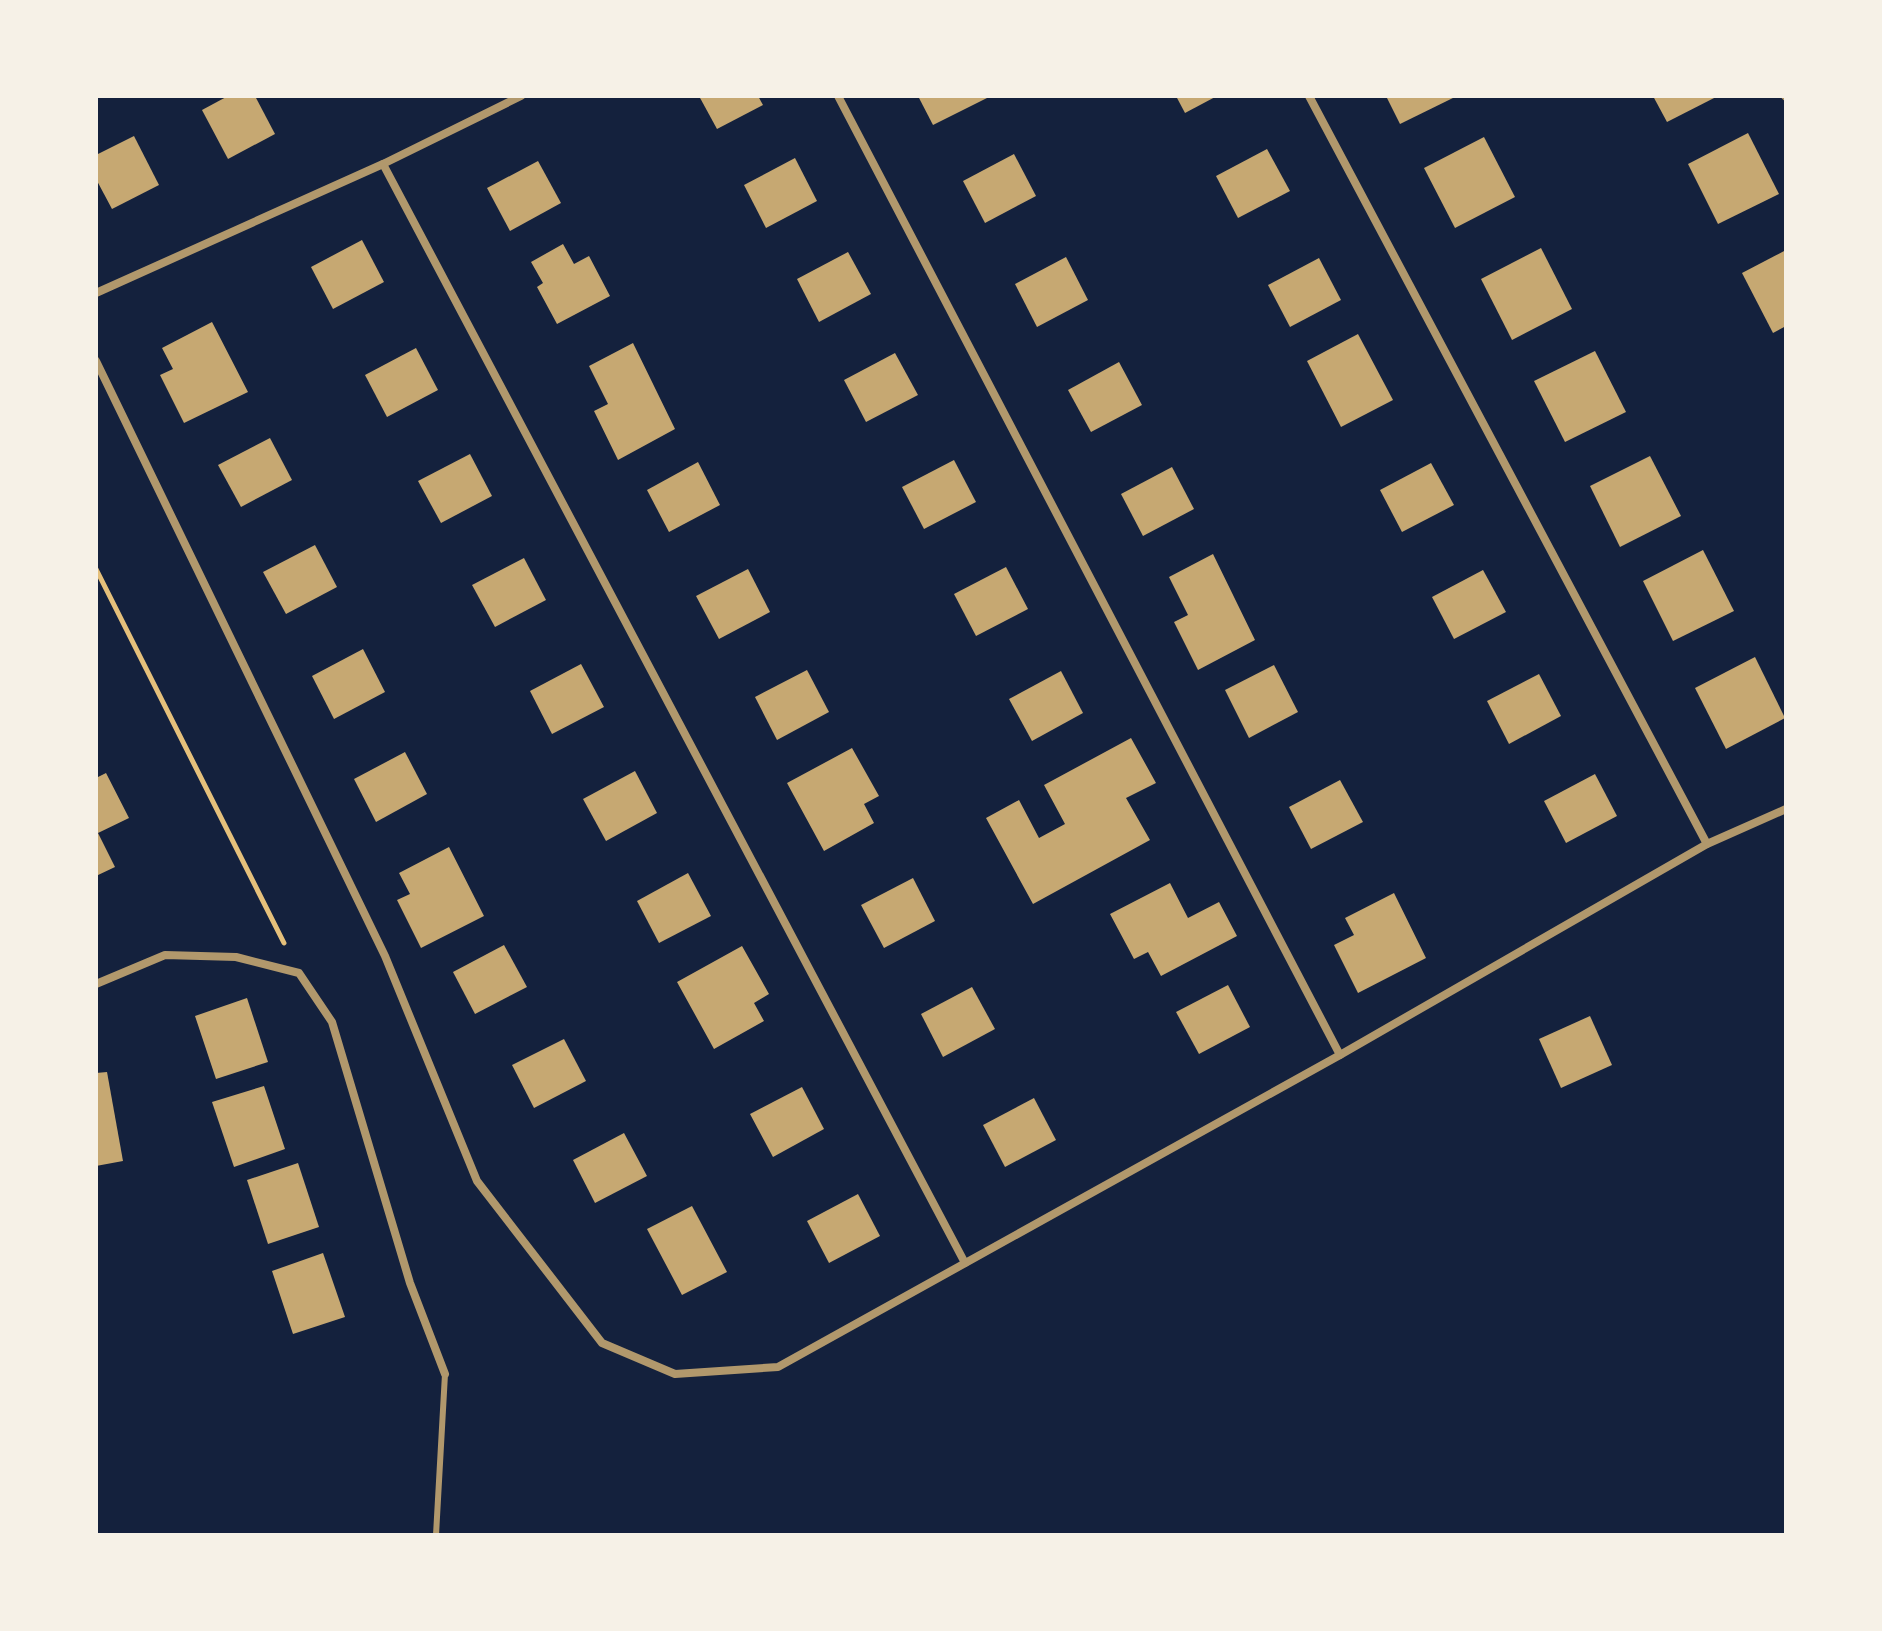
<svg xmlns="http://www.w3.org/2000/svg" width="1882" height="1631" font-family="'Open Sans',sans-serif">
	<rect width="100%" height="100%" fill="#14213d"/>
	<g fill="#c6a872">
		<path d="M 228,96 L 255,96 L 275,134 L 228,159 L 202,110 Z"/>
		<path d="M 699,96 L 758,96 L 763,105 L 717,129 Z"/>
		<path d="M 918,96 L 991,96 L 933,125 Z"/>
		<path d="M 1176,96 L 1217,96 L 1185,113 Z"/>
		<path d="M 1386,96 L 1457,96 L 1400,124 Z"/>
		<path d="M 1653,96 L 1718,96 L 1667,122 Z"/>
		<path d="M 1748,133 L 1779,194 L 1718,224 L 1688,164 Z"/>
		<path d="M 134,136 L 159,185 L 112,209 L 96,179 L 96,155 Z"/>
		<path d="M 1484,137 L 1515,197 L 1455,228 L 1424,168 Z"/>
		<path d="M 1267,149 L 1290,191 L 1238,218 L 1216,176 Z"/>
		<path d="M 1014,154 L 1036,196 L 985,223 L 963,181 Z"/>
		<path d="M 795,158 L 817,201 L 766,228 L 744,185 Z"/>
		<path d="M 538,161 L 561,203 L 510,231 L 487,188 Z"/>
		<path d="M 362,240 L 384,282 L 333,309 L 311,267 Z"/>
		<path d="M 563,244 L 574,264 L 589,256 L 610,296 L 557,324 L 537,287 L 543,283 L 531,262 Z"/>
		<path d="M 1541,248 L 1572,309 L 1512,340 L 1481,279 Z"/>
		<path d="M 1786,250 L 1786,326 L 1773,333 L 1742,273 Z"/>
		<path d="M 848,252 L 871,294 L 819,322 L 797,279 Z"/>
		<path d="M 1066,257 L 1088,300 L 1037,327 L 1015,284 Z"/>
		<path d="M 1319,258 L 1341,300 L 1290,327 L 1268,285 Z"/>
		<path d="M 212,322 L 248,392 L 184,423 L 160,375 L 173,369 L 162,348 Z"/>
		<path d="M 1358,334 L 1393,400 L 1341,427 L 1307,361 Z"/>
		<path d="M 633,343 L 675,429 L 618,460 L 594,411 L 608,404 L 589,366 Z"/>
		<path d="M 416,348 L 438,390 L 387,417 L 365,375 Z"/>
		<path d="M 1595,351 L 1626,412 L 1565,442 L 1534,381 Z"/>
		<path d="M 895,353 L 918,395 L 866,422 L 844,380 Z"/>
		<path d="M 1119,362 L 1142,405 L 1091,432 L 1068,390 Z"/>
		<path d="M 270,438 L 292,480 L 241,507 L 218,465 Z"/>
		<path d="M 470,454 L 492,496 L 441,523 L 418,481 Z"/>
		<path d="M 1650,456 L 1681,516 L 1620,547 L 1590,486 Z"/>
		<path d="M 954,460 L 976,502 L 924,529 L 902,487 Z"/>
		<path d="M 698,462 L 720,505 L 669,532 L 647,490 Z"/>
		<path d="M 1431,463 L 1454,505 L 1402,532 L 1380,490 Z"/>
		<path d="M 1172,467 L 1194,509 L 1143,536 L 1121,494 Z"/>
		<path d="M 315,545 L 337,587 L 286,614 L 263,572 Z"/>
		<path d="M 1703,550 L 1734,611 L 1673,641 L 1643,581 Z"/>
		<path d="M 1213,554 L 1255,640 L 1198,670 L 1174,622 L 1188,615 L 1169,577 Z"/>
		<path d="M 524,558 L 546,600 L 495,627 L 472,585 Z"/>
		<path d="M 1006,567 L 1028,609 L 976,636 L 954,594 Z"/>
		<path d="M 748,569 L 770,612 L 719,639 L 696,596 Z"/>
		<path d="M 1483,570 L 1506,612 L 1454,639 L 1432,597 Z"/>
		<path d="M 363,649 L 385,692 L 334,719 L 312,676 Z"/>
		<path d="M 1755,657 L 1785,718 L 1726,749 L 1695,688 Z"/>
		<path d="M 581,664 L 604,707 L 552,734 L 530,691 Z"/>
		<path d="M 1274,665 L 1298,712 L 1249,738 L 1225,690 Z"/>
		<path d="M 807,670 L 829,712 L 777,740 L 755,697 Z"/>
		<path d="M 1061,671 L 1083,713 L 1032,741 L 1009,699 Z"/>
		<path d="M 1539,674 L 1561,716 L 1509,744 L 1487,701 Z"/>
		<path d="M 1131,738 L 1156,783 L 1126,798 L 1150,840 L 1033,904 L 986,818 L 1019,800 L 1039,838 L 1065,824 L 1044,785 Z"/>
		<path d="M 852,748 L 879,796 L 864,804 L 874,823 L 824,851 L 787,783 Z"/>
		<path d="M 405,752 L 427,794 L 376,822 L 354,779 Z"/>
		<path d="M 635,771 L 657,813 L 606,841 L 583,799 Z"/>
		<path d="M 106,773 L 129,818 L 98,833 L 115,867 L 96,876 L 96,778 Z"/>
		<path d="M 1595,774 L 1617,816 L 1566,843 L 1544,801 Z"/>
		<path d="M 1340,780 L 1363,822 L 1311,849 L 1289,807 Z"/>
		<path d="M 449,847 L 484,916 L 421,948 L 397,900 L 410,894 L 399,873 Z"/>
		<path d="M 688,873 L 711,916 L 659,943 L 637,901 Z"/>
		<path d="M 913,878 L 935,921 L 884,948 L 861,905 Z"/>
		<path d="M 1170,883 L 1188,918 L 1219,902 L 1237,936 L 1161,976 L 1148,952 L 1134,959 L 1110,914 Z"/>
		<path d="M 1394,893 L 1426,958 L 1358,993 L 1334,945 L 1354,935 L 1345,918 Z"/>
		<path d="M 504,945 L 527,987 L 475,1014 L 453,972 Z"/>
		<path d="M 742,946 L 769,994 L 754,1003 L 764,1021 L 714,1049 L 677,982 Z"/>
		<path d="M 1228,985 L 1250,1027 L 1199,1054 L 1176,1012 Z"/>
		<path d="M 972,987 L 995,1029 L 943,1057 L 921,1014 Z"/>
		<path d="M 247,998 L 268,1062 L 216,1079 L 195,1016 Z"/>
		<path d="M 1590,1016 L 1612,1065 L 1561,1088 L 1539,1039 Z"/>
		<path d="M 564,1039 L 586,1081 L 534,1108 L 512,1065 Z"/>
		<path d="M 107,1072 L 123,1161 L 96,1166 L 96,1073 Z"/>
		<path d="M 264,1086 L 285,1149 L 234,1167 L 212,1102 Z"/>
		<path d="M 802,1087 L 824,1129 L 773,1157 L 750,1114 Z"/>
		<path d="M 1034,1098 L 1056,1140 L 1005,1167 L 983,1125 Z"/>
		<path d="M 624,1133 L 647,1176 L 595,1203 L 573,1160 Z"/>
		<path d="M 298,1163 L 319,1227 L 268,1244 L 247,1180 Z"/>
		<path d="M 858,1194 L 880,1236 L 829,1263 L 807,1221 Z"/>
		<path d="M 692,1206 L 727,1272 L 682,1295 L 647,1229 Z"/>
		<path d="M 323,1253 L 345,1317 L 293,1334 L 272,1271 Z"/>
	</g>
	<g fill="none" stroke-linecap="round" stroke-linejoin="round">
		<path stroke="#e5c07b" stroke-width="5" d="M 96,569 L 284,943"/>
		<path stroke="#b1986c" stroke-width="6" d="M 436,1535 L 445,1374"/>
		<g stroke="#b1986c" stroke-width="8">
			<path d="M 838,96 L 1340,1055"/>
			<path d="M 1309,96 L 1707,844"/>
			<path d="M 1785,96 L 1786,97"/>
			<path d="M 383,164 L 965,1263"/>
			<path d="M 96,293 L 383,164 L 521,96"/>
			<path d="M 96,361 L 385,956 L 477,1181 L 602,1343 L 675,1374 L 778,1367 L 1340,1055 L 1707,844 L 1786,809"/>
			<path d="M 96,984 L 165,955 L 236,957 L 299,973 L 332,1022 L 410,1283 L 445,1374"/>
		</g>
	</g>
	<rect width="1882" height="1631" fill="none" stroke="#f6f1e7" stroke-width="196"/>
</svg>
